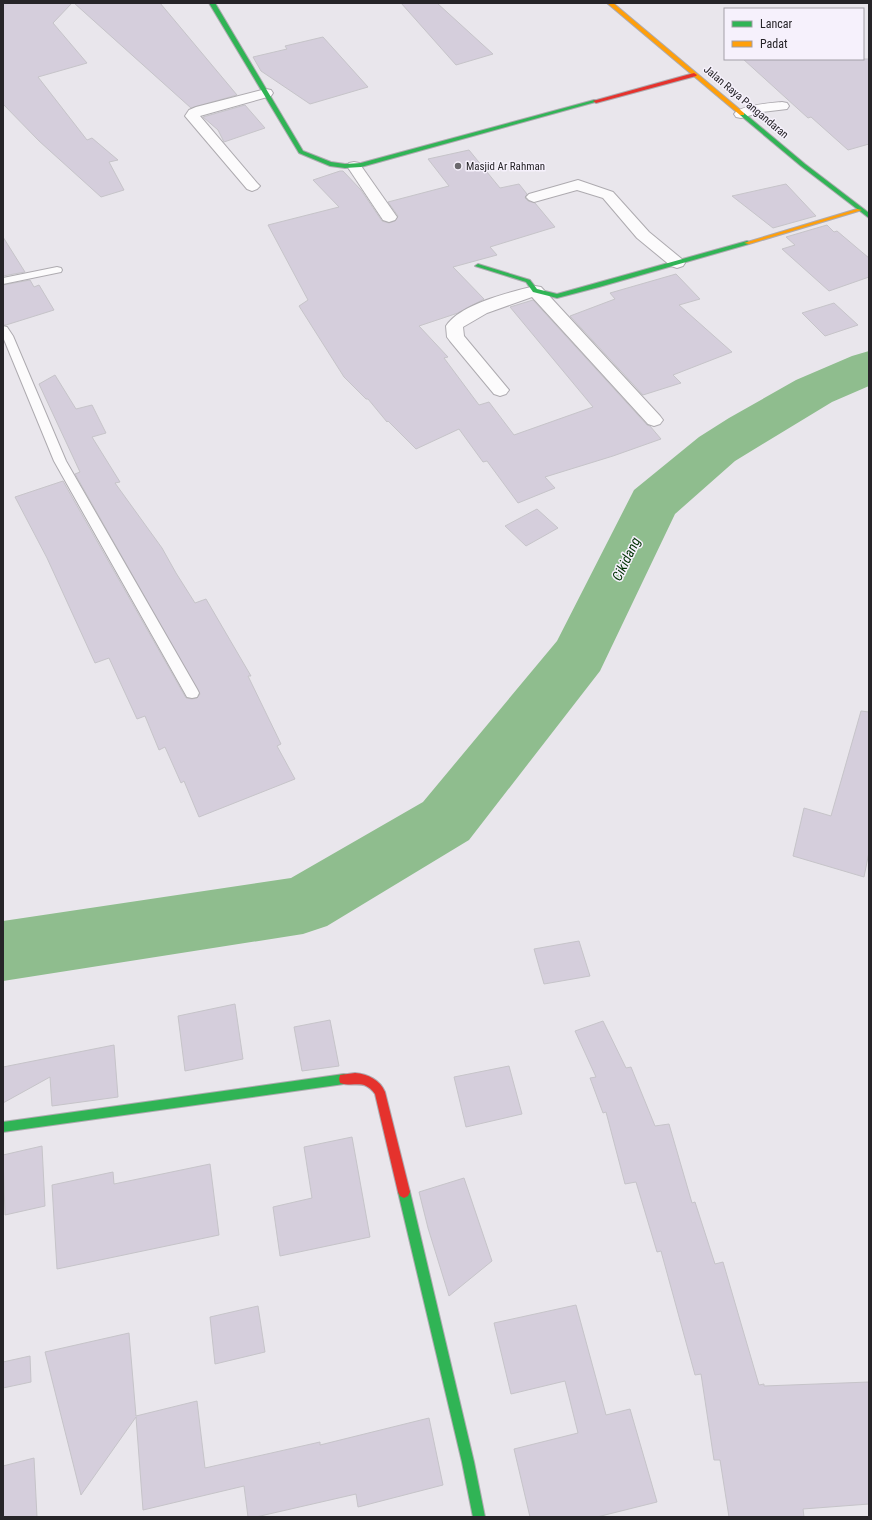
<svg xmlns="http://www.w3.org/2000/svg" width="872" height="1520" font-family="'Roboto Condensed',sans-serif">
	<rect width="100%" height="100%" fill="#e9e6ec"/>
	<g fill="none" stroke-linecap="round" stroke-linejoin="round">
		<path fill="#8fbd8e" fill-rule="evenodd" d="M 869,351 L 869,386 L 832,402 L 735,461 L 675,514 L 600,671 L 469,840 L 327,926 L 303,934 L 3,981 L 3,921 L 291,878 L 423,802 L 557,641 L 634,490 L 699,437 L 729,418 L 796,380 L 852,356 Z"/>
	</g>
	<g fill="#d5cedc" stroke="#c6c4c9">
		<path d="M 3,3 L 72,3 L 53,23 L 87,63 L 38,77 L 87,140 L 92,138 L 118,160 L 109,162 L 124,190 L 101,197 L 39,141 L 3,104 Z"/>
		<path d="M 74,3 L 160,3 L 237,95 L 191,108 Z"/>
		<path d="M 401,3 L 437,3 L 493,54 L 456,65 Z"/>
		<path d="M 323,37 L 368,87 L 310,104 L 261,71 L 253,57 L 287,49 L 285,46 Z"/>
		<path d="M 743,59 L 869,59 L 869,144 L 848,150 L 811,117 L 808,118 Z"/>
		<path d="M 245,105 L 265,128 L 224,142 L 218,130 L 203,117 Z"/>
		<path d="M 469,150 L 500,188 L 519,184 L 527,194 L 525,198 L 528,201 L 535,203 L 555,227 L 490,247 L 497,255 L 453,267 L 484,299 L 458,313 L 419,326 L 448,357 L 444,358 L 479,405 L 489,402 L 514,435 L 593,407 L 510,307 L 533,300 L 647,425 L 650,426 L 661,439 L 613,456 L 545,477 L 555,488 L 518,503 L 487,461 L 483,462 L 459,429 L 416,449 L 388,421 L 387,422 L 368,399 L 366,399 L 344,377 L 299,306 L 308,300 L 268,225 L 339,207 L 313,180 L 340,171 L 343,171 L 361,190 L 382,221 L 389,223 L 395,221 L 398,216 L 388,202 L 449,186 L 428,159 Z"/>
		<path d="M 786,184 L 816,216 L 773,228 L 732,196 Z"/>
		<path d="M 827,225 L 834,232 L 837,231 L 869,258 L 869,277 L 829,291 L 782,249 L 795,245 L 786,237 Z"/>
		<path d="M 3,237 L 25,272 L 3,276 Z"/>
		<path d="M 676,274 L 700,299 L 679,305 L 732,352 L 673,375 L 681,383 L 643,395 L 570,316 L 615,299 L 610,293 Z"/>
		<path d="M 30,280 L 34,287 L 39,285 L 54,310 L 6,325 L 3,325 L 3,285 Z"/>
		<path d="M 834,303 L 858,325 L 825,336 L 802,313 Z"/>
		<path d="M 55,375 L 76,409 L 92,405 L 106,433 L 92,437 L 120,482 L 115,483 L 162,548 L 176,573 L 195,603 L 206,599 L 251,676 L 248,676 L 281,744 L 277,746 L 295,779 L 199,817 L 184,781 L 181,783 L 165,747 L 159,750 L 145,716 L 137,719 L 109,658 L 95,663 L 47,558 L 15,497 L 63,481 L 186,698 L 192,699 L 197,698 L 200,694 L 75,474 L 80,472 L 39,384 Z"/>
		<path d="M 537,509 L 558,528 L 526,546 L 505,526 Z"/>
		<path d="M 861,711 L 869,712 L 869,852 L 864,877 L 793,856 L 804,808 L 831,816 Z"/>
		<path d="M 579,941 L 590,976 L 544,984 L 534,949 Z"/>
		<path d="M 235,1004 L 243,1059 L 185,1071 L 178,1016 Z"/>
		<path d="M 330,1020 L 339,1066 L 302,1071 L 294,1027 Z"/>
		<path d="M 603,1021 L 626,1068 L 631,1067 L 655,1126 L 669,1124 L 692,1203 L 695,1202 L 715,1264 L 723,1262 L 759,1385 L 764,1384 L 764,1386 L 869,1382 L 869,1504 L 803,1509 L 804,1517 L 729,1517 L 720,1460 L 714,1460 L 701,1374 L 695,1375 L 661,1251 L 657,1252 L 636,1182 L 625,1184 L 606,1112 L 603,1113 L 590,1078 L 596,1077 L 575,1031 Z"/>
		<path d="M 114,1045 L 118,1097 L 52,1106 L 50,1077 L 3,1103 L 3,1067 Z"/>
		<path d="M 509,1066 L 522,1114 L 466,1127 L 454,1077 Z"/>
		<path d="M 352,1137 L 370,1237 L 280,1256 L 273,1207 L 312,1198 L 304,1147 Z"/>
		<path d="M 42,1146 L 45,1206 L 5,1215 L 3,1155 Z"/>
		<path d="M 210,1164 L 219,1235 L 57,1269 L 52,1185 L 113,1172 L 114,1184 Z"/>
		<path d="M 464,1178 L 492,1261 L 449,1296 L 428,1228 L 419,1192 Z"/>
		<path d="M 576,1305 L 606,1415 L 630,1409 L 657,1502 L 597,1517 L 530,1517 L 514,1449 L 578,1433 L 565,1381 L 511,1394 L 494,1323 Z"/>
		<path d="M 258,1306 L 265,1352 L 215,1364 L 210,1317 Z"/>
		<path d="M 129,1333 L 136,1416 L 197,1401 L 205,1468 L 320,1442 L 320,1445 L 429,1418 L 443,1485 L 358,1507 L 356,1494 L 256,1517 L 248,1517 L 244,1486 L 143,1510 L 136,1417 L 81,1495 L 45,1352 Z"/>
		<path d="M 30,1356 L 31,1382 L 3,1388 L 3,1362 Z"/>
		<path d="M 34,1458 L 37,1517 L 3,1517 L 3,1466 Z"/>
	</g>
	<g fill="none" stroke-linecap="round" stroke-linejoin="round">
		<defs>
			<g id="lane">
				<path d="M 57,267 L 61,268 L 62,270 L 61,272 L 3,284 L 3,278 Z"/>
				<path d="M 3,326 L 7,327 L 13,336 L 66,461 L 197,689 L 199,693 L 197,697 L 192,698 L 187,697 L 54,461 L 3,337 Z"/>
			</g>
			<g id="street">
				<path d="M 266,89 L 271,90 L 273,93 L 271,96 L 200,116 L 257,183 L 260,186 L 257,189 L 252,191 L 247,189 L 185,116 L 189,110 L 196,107 Z"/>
				<path d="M 782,102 L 787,103 L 789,106 L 787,109 L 762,112 L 741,118 L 736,117 L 734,114 C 740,105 771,103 782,102 Z"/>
				<path d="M 354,162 L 359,163 L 397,217 L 395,220 L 389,222 L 383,220 L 347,166 L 349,163 Z"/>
				<path d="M 578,180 L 613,192 L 649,232 L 683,260 L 685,263 L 683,266 L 677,268 L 671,266 L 637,238 L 603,198 L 577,190 L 534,202 L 529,200 L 526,197 L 529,194 Z"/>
				<path d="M 535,286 L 541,287 L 660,416 L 663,420 L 660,424 L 654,426 L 648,424 L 532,297 L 487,313 L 463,327 L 464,336 L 509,390 L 506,394 L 500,396 L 494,394 L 450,341 L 447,337 L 446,326 C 460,304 510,292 535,286 Z"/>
			</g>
			<g id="fast">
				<path d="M 209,3 L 215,3 L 303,151 L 331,162 L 345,164 L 361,163 L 594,100 L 599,101 L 361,167 L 345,168 L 330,166 L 299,153 Z"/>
				<path d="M 740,113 L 744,113 L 805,164 L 869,213 L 869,218 L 801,166 L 740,115 Z"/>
				<path d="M 747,241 L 749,242 L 749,244 L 599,287 L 557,298 L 533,292 L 526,282 L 475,266 L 478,264 L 530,280 L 537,289 L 557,294 Z"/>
				<path d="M 344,1074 L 348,1075 L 349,1079 L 348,1083 L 344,1084 L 3,1132 L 3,1122 Z"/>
				<path d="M 404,1186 L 408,1188 L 410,1192 L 474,1462 L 485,1517 L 473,1517 L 462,1462 L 398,1192 L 400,1188 Z"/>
			</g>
			<g id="slow">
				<path d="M 607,3 L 613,3 L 744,113 L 744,115 L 740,115 Z"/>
				<path d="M 857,209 L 862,210 L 749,244 L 744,243 Z"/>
			</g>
			<g id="jam">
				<path d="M 694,73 L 697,75 L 696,76 L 596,103 L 593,101 Z"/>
				<path d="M 355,1073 C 368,1074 380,1080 385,1092 L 410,1192 L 408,1196 L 404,1198 L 400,1196 L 398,1192 L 375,1094 C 363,1078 355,1088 340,1083 L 339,1079 L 340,1075 Z"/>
			</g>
		</defs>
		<use href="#lane" stroke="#aeabb0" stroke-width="2"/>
		<use href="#street" stroke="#aeabb0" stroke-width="2"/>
		<use href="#fast" stroke="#aeabb0" stroke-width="2"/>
		<use href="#slow" stroke="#aeabb0" stroke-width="2"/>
		<use href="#jam" stroke="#aeabb0" stroke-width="2"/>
		<use href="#lane" fill="#fcfbfc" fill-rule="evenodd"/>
		<use href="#street" fill="#fcfbfc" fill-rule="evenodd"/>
		<use href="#fast" fill="#30b455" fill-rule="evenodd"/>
		<use href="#slow" fill="#ff9f0a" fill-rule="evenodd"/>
		<use href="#jam" fill="#e5322d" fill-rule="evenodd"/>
	</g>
	<circle fill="#6a686d" stroke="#f6f1fc" stroke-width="1.5" cx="458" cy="166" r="4"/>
	<g text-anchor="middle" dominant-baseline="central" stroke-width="3" stroke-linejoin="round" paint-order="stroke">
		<g font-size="11" fill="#262428" stroke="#f6f1fc">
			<text transform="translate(746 102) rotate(40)">Jalan Raya Pangandaran</text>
		</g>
		<g font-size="11" fill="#262428" stroke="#f6f1fc" text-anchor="start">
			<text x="466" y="166">Masjid Ar Rahman</text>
		</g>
		<g font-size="14" font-style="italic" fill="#023304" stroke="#f6f1fc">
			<text transform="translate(626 559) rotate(-64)">Cikidang</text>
		</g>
	</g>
	<rect width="872" height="1520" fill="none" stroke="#262428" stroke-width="8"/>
	<rect x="724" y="8" width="140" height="52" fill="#f6f1fc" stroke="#a39fa7"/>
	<rect x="732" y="21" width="20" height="6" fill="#30b455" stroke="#a39fa7"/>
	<text x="760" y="28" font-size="12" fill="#262428">Lancar</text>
	<rect x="732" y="41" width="20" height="6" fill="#ff9f0a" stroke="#a39fa7"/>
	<text x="760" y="48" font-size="12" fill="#262428">Padat</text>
</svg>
